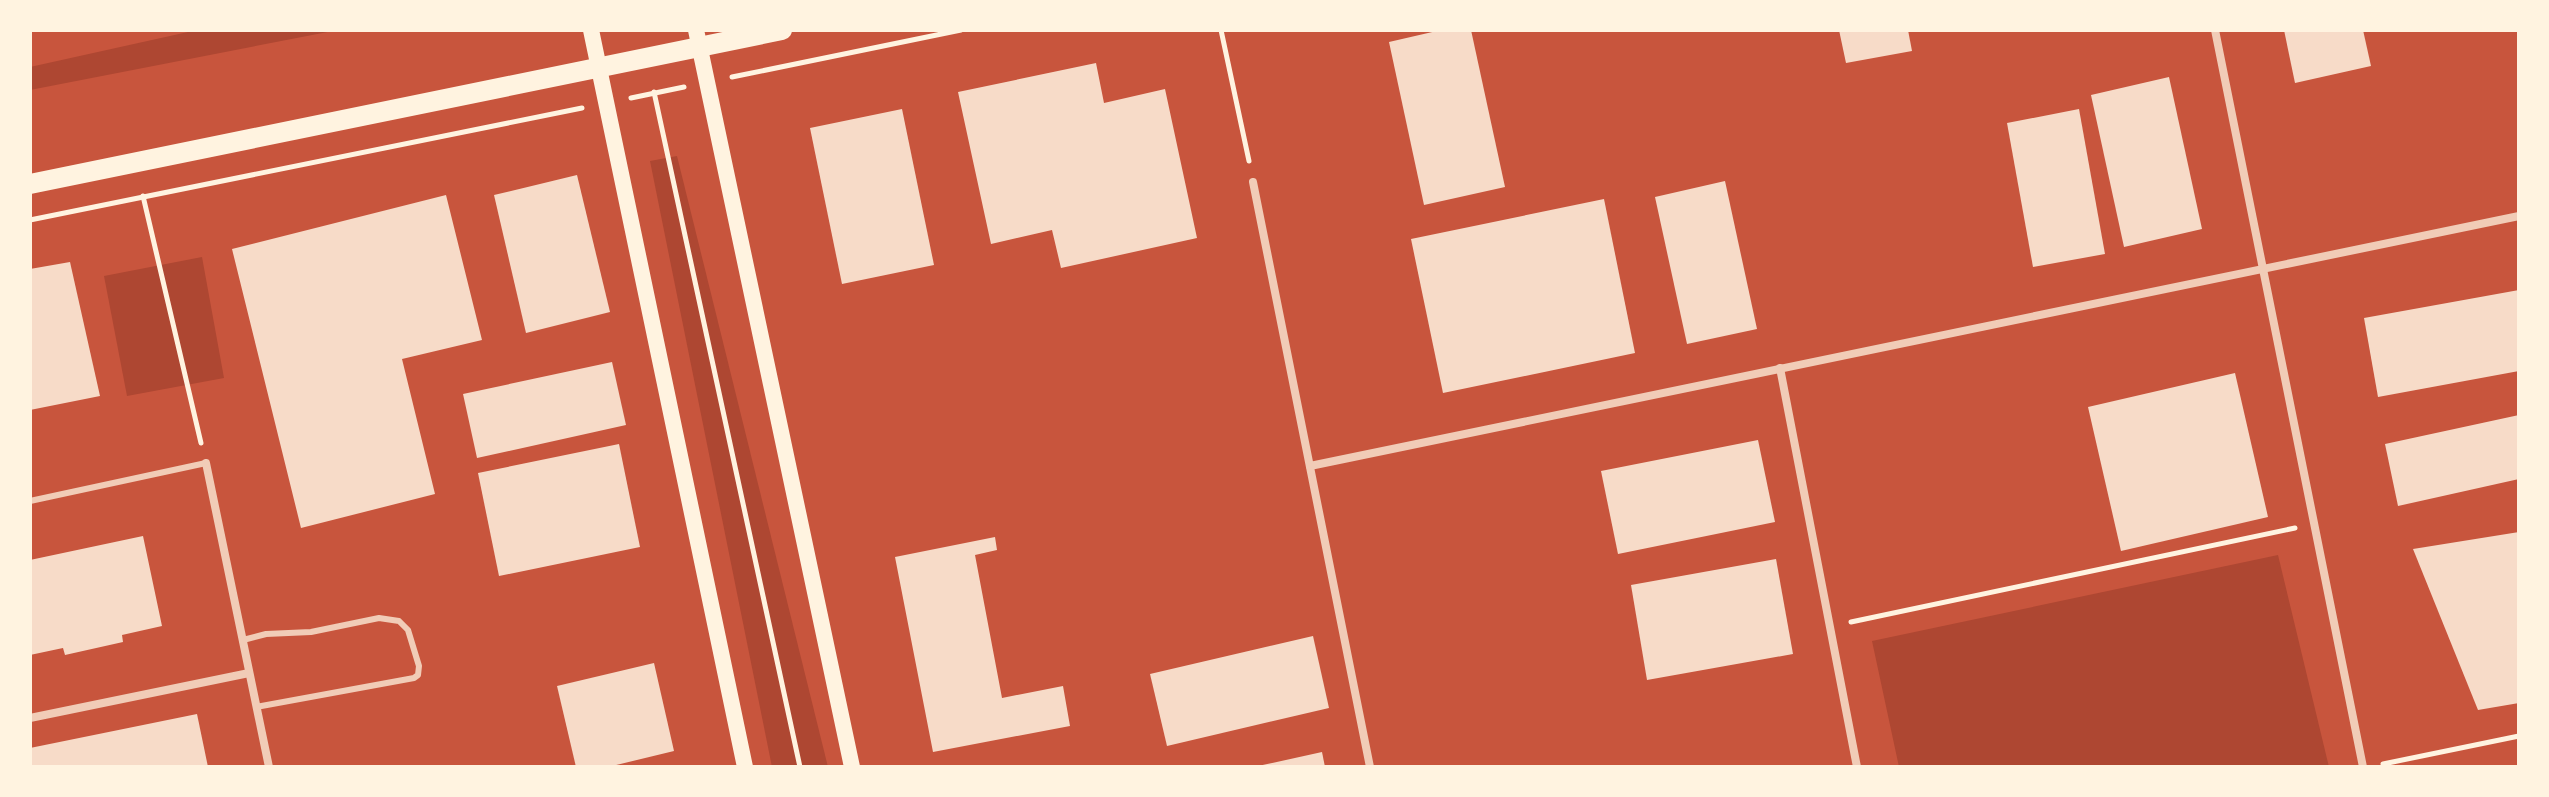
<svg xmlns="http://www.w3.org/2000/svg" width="2549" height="797" font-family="'Zilla Slab',serif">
	<rect width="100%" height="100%" fill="#c8553d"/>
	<g fill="#ae4732">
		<path d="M 197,30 L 338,30 L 30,90 L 30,67 Z"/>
		<path d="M 677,156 L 828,767 L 772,767 L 650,161 Z"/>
		<path d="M 202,257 L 224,378 L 127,396 L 104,276 Z"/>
		<path d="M 2278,555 L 2329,767 L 1899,767 L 1872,641 Z"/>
	</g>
	<g fill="#f7dbc8">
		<path d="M 1441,30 L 1471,30 L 1505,187 L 1424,205 L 1389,42 Z"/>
		<path d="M 1839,30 L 1908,30 L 1912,51 L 1846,63 Z"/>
		<path d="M 2284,30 L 2363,30 L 2371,66 L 2295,83 Z"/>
		<path d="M 1096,63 L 1104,103 L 1165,89 L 1197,238 L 1061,268 L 1052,230 L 991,244 L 958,92 Z"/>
		<path d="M 2169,77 L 2202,229 L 2124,247 L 2091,95 Z"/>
		<path d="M 902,109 L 934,265 L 842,284 L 810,128 Z"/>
		<path d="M 2079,109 L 2105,254 L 2033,267 L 2007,123 Z"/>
		<path d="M 577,175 L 610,312 L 526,333 L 494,195 Z"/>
		<path d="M 1725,181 L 1757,329 L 1687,344 L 1655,197 Z"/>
		<path d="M 446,195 L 482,340 L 402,359 L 435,494 L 301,528 L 232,249 Z"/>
		<path d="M 1604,199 L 1635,353 L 1443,393 L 1411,239 Z"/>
		<path d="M 70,262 L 100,396 L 30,410 L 30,269 Z"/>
		<path d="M 2519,290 L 2519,371 L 2378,397 L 2364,318 Z"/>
		<path d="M 612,362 L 626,425 L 477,458 L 463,394 Z"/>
		<path d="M 2235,373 L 2268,517 L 2121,551 L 2088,407 Z"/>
		<path d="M 2519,415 L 2519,479 L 2398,506 L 2385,444 Z"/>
		<path d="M 1758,440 L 1775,522 L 1618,554 L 1601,471 Z"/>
		<path d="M 619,444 L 640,547 L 499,576 L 478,473 Z"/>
		<path d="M 2519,532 L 2519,703 L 2478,710 L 2413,549 Z"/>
		<path d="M 143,536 L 162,626 L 122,635 L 123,642 L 65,655 L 63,648 L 30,655 L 30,560 Z"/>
		<path d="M 995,537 L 997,550 L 975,555 L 1002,698 L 1063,686 L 1070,726 L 933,752 L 895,557 Z"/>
		<path d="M 1776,559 L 1793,654 L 1647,680 L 1631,585 Z"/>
		<path d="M 1313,636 L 1329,708 L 1167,746 L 1150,674 Z"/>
		<path d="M 654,663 L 674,751 L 608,767 L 576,767 L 557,686 Z"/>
		<path d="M 197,714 L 208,767 L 30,767 L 30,748 Z"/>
		<path d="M 1322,752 L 1325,767 L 1258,767 L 1258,766 Z"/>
	</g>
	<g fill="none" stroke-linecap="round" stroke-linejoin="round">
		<g stroke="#fff3e0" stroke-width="5">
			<path d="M 1221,30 L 1249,161"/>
			<path d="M 732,77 L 961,30"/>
			<path d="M 654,92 L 800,767"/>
			<path d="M 631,98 L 684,87"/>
			<path d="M 143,196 L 201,443"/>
			<path d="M 30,220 L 582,108"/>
			<path d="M 1851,622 L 2295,528"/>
			<path d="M 2383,764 L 2519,736"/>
		</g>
		<g stroke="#f1ccb7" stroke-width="6">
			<path d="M 30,501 L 206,463"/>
			<path d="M 243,640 L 266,634 L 311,632 L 379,618 L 399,621 L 408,630 L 419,666 L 418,675 L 414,678 L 256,707"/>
		</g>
		<g stroke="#f1ccb7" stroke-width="8">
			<path d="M 2215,30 L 2363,767"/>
			<path d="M 1253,182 L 1370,767"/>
			<path d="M 1780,368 L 1857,767"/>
			<path d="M 206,463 L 269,767"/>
			<path d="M 1310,466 L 2519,216"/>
			<path d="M 30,718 L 249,673"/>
		</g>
		<g stroke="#fff3e0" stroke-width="16">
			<path d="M 591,30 L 745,767"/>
			<path d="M 696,30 L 852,767"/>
		</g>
		<path stroke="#fff3e0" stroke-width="20" d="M 30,184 L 782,30"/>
	</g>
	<rect width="2549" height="797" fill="none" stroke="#fff3e0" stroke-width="64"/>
</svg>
